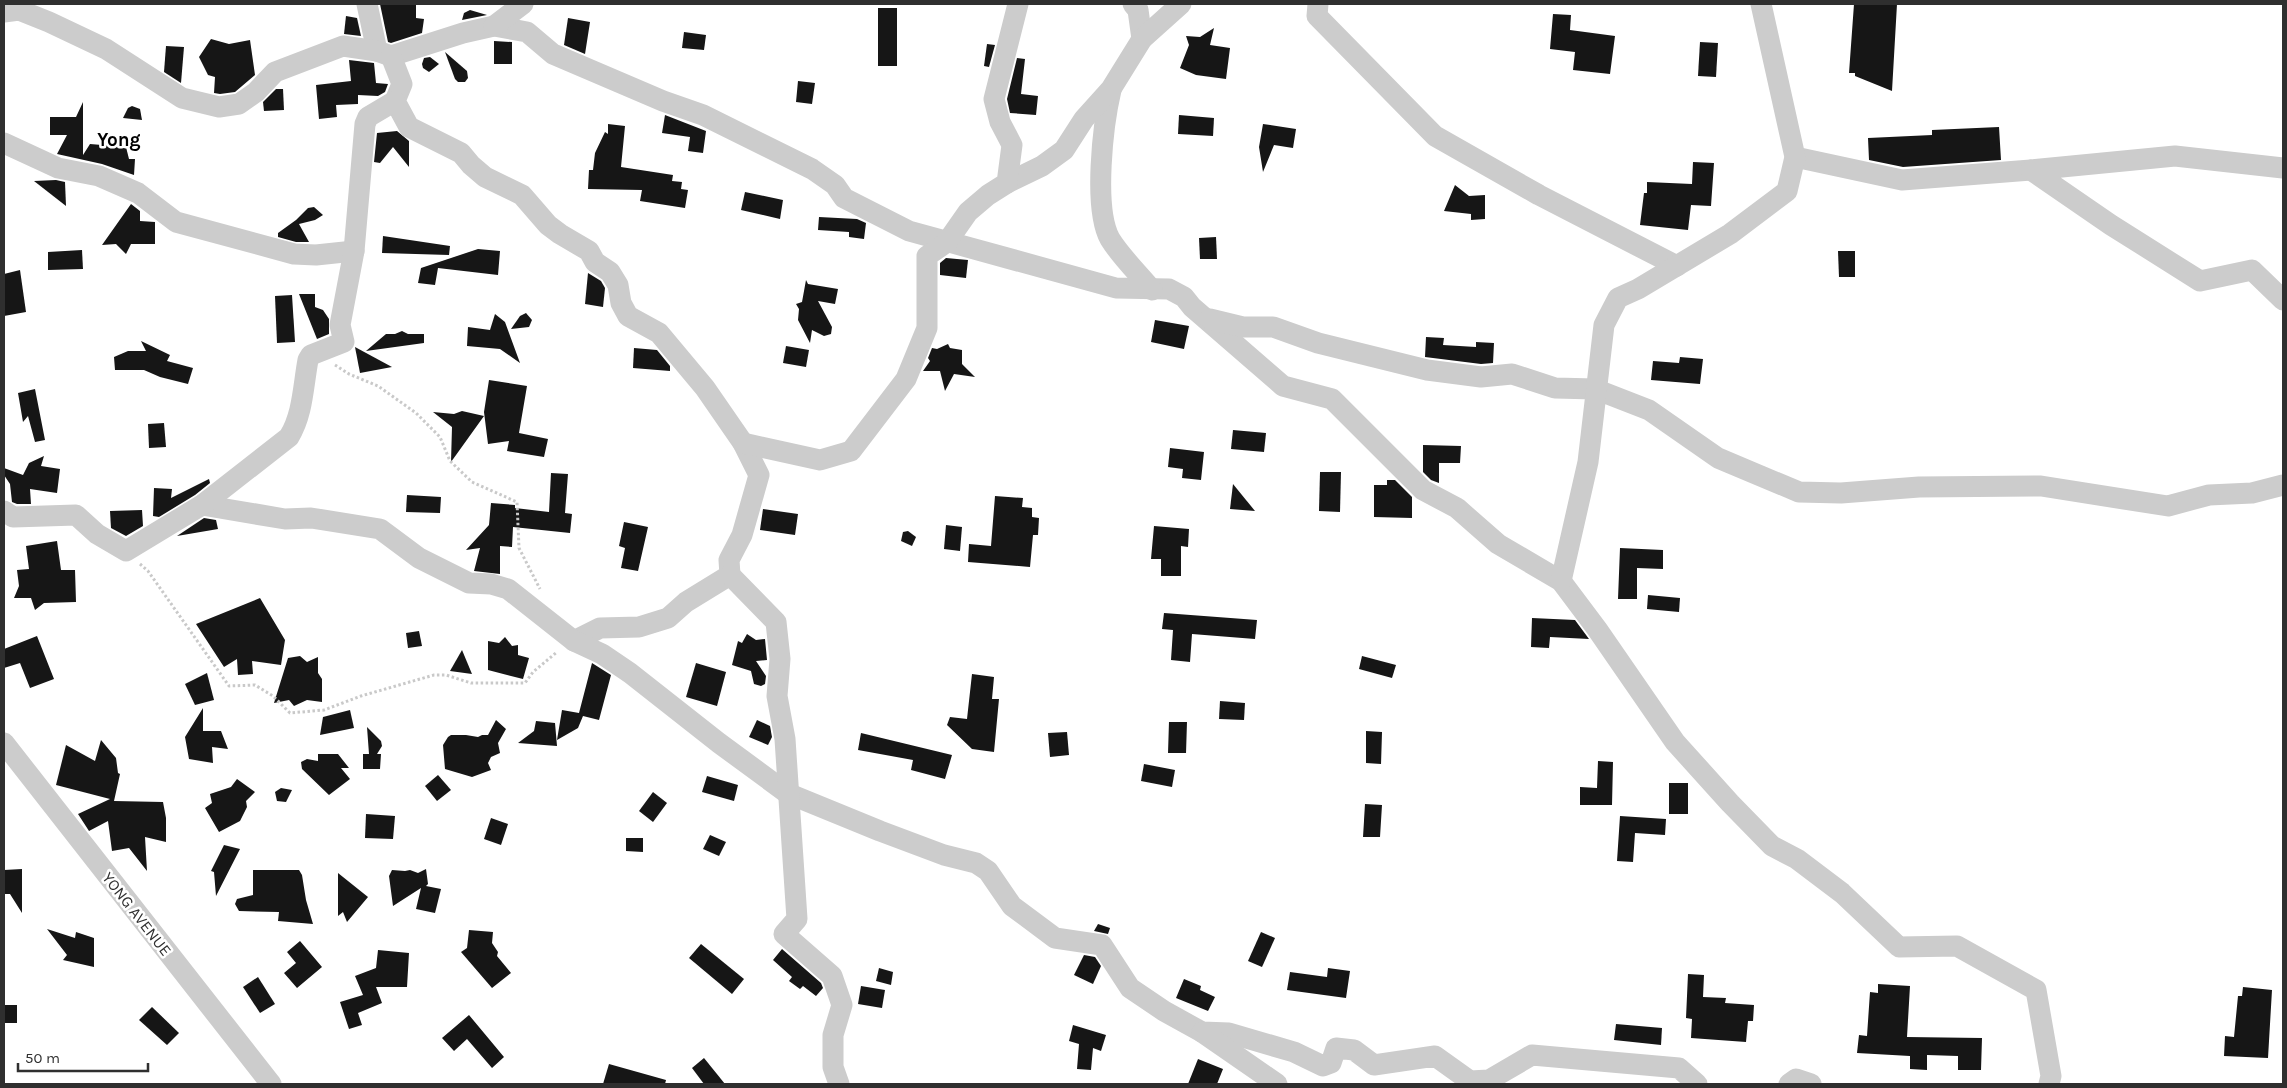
<svg xmlns="http://www.w3.org/2000/svg" width="2287" height="1088" font-family="Karla,sans-serif">
	<rect width="100%" height="100%" fill="#fff"/>
	<g fill="#161616">
		<path d="M 380,4 L 416,4 L 416,18 L 424,19 L 422,33 L 391,43 L 388,42 Z"/>
		<path d="M 1854,4 L 1897,4 L 1892,91 L 1855,76 L 1855,73 L 1849,73 Z"/>
		<rect x="878" y="8" width="19" height="58"/>
		<path d="M 470,10 L 487,15 L 462,20 L 464,13 Z"/>
		<path d="M 1553,14 L 1571,15 L 1570,30 L 1615,36 L 1610,74 L 1573,70 L 1575,52 L 1550,49 Z"/>
		<path d="M 346,16 L 357,18 L 361,36 L 344,34 Z"/>
		<path d="M 568,18 L 590,22 L 585,54 L 564,45 Z"/>
		<path d="M 1214,28 L 1210,45 L 1230,48 L 1226,79 L 1196,75 L 1180,68 L 1189,45 L 1186,36 L 1200,37 Z"/>
		<path d="M 684,32 L 706,35 L 704,50 L 682,48 Z"/>
		<path d="M 211,39 L 229,44 L 250,40 L 255,75 L 235,92 L 220,94 L 214,93 L 215,77 L 208,75 L 199,57 Z"/>
		<path d="M 494,41 L 512,42 L 512,64 L 494,64 Z"/>
		<path d="M 1700,42 L 1718,43 L 1716,77 L 1698,76 Z"/>
		<path d="M 987,44 L 995,45 L 989,67 L 984,66 Z"/>
		<path d="M 166,46 L 184,47 L 181,83 L 164,72 Z"/>
		<path d="M 445,52 L 467,71 L 468,78 L 465,82 L 458,82 L 455,79 Z"/>
		<path d="M 430,57 L 439,64 L 429,72 L 423,68 L 422,64 L 424,58 Z"/>
		<path d="M 1017,58 L 1025,59 L 1021,94 L 1038,96 L 1036,115 L 1010,113 L 1007,99 Z"/>
		<path d="M 349,60 L 374,63 L 376,83 L 388,84 L 385,92 L 378,96 L 358,95 L 358,104 L 336,105 L 337,117 L 319,119 L 316,85 L 351,81 Z"/>
		<path d="M 798,81 L 815,83 L 812,104 L 796,102 Z"/>
		<path d="M 276,89 L 283,89 L 284,110 L 264,111 L 263,102 Z"/>
		<path d="M 83,102 L 83,155 L 90,144 L 126,147 L 129,159 L 135,159 L 134,175 L 102,164 L 57,154 L 67,135 L 50,135 L 50,117 L 76,117 Z"/>
		<path d="M 132,106 L 140,109 L 142,120 L 123,118 L 128,108 Z"/>
		<path d="M 665,115 L 706,131 L 703,153 L 688,151 L 690,137 L 662,133 Z"/>
		<path d="M 1179,115 L 1214,118 L 1213,136 L 1178,134 Z"/>
		<path d="M 608,124 L 625,126 L 621,167 L 673,175 L 672,181 L 682,182 L 681,189 L 688,190 L 685,208 L 640,201 L 642,190 L 588,189 L 589,170 L 593,170 L 595,153 L 605,132 L 608,134 Z"/>
		<path d="M 1263,124 L 1296,129 L 1293,148 L 1274,145 L 1263,172 L 1259,147 Z"/>
		<path d="M 1999,127 L 2001,160 L 1903,167 L 1869,160 L 1868,138 L 1932,135 L 1932,130 Z"/>
		<path d="M 397,131 L 409,141 L 409,167 L 393,147 L 380,163 L 374,162 L 377,133 Z"/>
		<path d="M 1693,162 L 1714,163 L 1711,206 L 1691,205 L 1688,230 L 1640,225 L 1644,193 L 1647,193 L 1647,182 L 1692,184 Z"/>
		<path d="M 56,180 L 65,182 L 66,206 L 34,181 Z"/>
		<path d="M 1455,185 L 1469,196 L 1485,195 L 1485,219 L 1471,220 L 1471,214 L 1444,211 Z"/>
		<path d="M 745,192 L 783,200 L 780,219 L 741,210 Z"/>
		<path d="M 131,204 L 140,211 L 140,221 L 155,222 L 155,244 L 131,244 L 126,254 L 116,244 L 102,245 Z"/>
		<path d="M 314,207 L 323,215 L 315,220 L 299,224 L 309,242 L 296,242 L 278,237 L 278,233 L 296,220 L 308,208 Z"/>
		<path d="M 819,217 L 857,219 L 866,223 L 864,239 L 849,237 L 849,232 L 818,230 Z"/>
		<path d="M 383,236 L 450,246 L 449,255 L 382,253 Z"/>
		<path d="M 1216,237 L 1217,259 L 1200,259 L 1199,238 Z"/>
		<path d="M 478,249 L 500,251 L 498,275 L 438,268 L 435,285 L 418,283 L 421,268 Z"/>
		<path d="M 82,250 L 83,269 L 48,270 L 48,252 Z"/>
		<path d="M 1838,251 L 1855,251 L 1855,277 L 1839,277 Z"/>
		<path d="M 946,258 L 968,260 L 966,278 L 940,275 L 940,263 Z"/>
		<path d="M 20,270 L 26,312 L 4,316 L 4,274 Z"/>
		<path d="M 588,273 L 601,281 L 605,288 L 603,307 L 585,304 Z"/>
		<path d="M 806,280 L 808,284 L 838,289 L 835,304 L 818,301 L 832,327 L 831,334 L 824,336 L 812,330 L 810,343 L 798,320 L 799,309 L 796,304 L 802,302 Z"/>
		<path d="M 299,294 L 315,294 L 315,307 L 323,310 L 329,319 L 329,334 L 317,339 Z"/>
		<path d="M 292,295 L 295,342 L 277,343 L 275,296 Z"/>
		<path d="M 526,313 L 532,320 L 529,327 L 511,329 L 520,316 Z"/>
		<path d="M 495,314 L 505,322 L 520,363 L 500,349 L 467,346 L 468,327 L 490,330 Z"/>
		<path d="M 1155,320 L 1189,326 L 1184,349 L 1151,342 Z"/>
		<path d="M 402,331 L 408,334 L 424,334 L 424,343 L 366,351 L 386,334 L 395,334 Z"/>
		<path d="M 1426,337 L 1444,338 L 1443,345 L 1476,347 L 1476,342 L 1494,343 L 1493,363 L 1481,364 L 1425,357 Z"/>
		<path d="M 141,341 L 170,355 L 167,361 L 193,368 L 188,384 L 160,377 L 144,370 L 115,370 L 114,357 L 128,351 L 146,351 Z"/>
		<path d="M 948,344 L 950,348 L 962,350 L 962,364 L 975,377 L 954,374 L 945,391 L 940,371 L 923,371 L 930,361 L 928,358 L 932,348 L 937,349 Z"/>
		<path d="M 786,346 L 809,350 L 806,367 L 783,363 Z"/>
		<path d="M 355,347 L 392,367 L 360,373 Z"/>
		<path d="M 634,348 L 657,350 L 670,366 L 670,371 L 633,368 Z"/>
		<path d="M 1680,357 L 1703,359 L 1700,384 L 1651,380 L 1653,361 L 1679,363 Z"/>
		<path d="M 489,380 L 527,386 L 519,433 L 548,439 L 544,457 L 507,451 L 509,441 L 488,444 L 484,412 Z"/>
		<path d="M 35,389 L 45,440 L 35,442 L 28,416 L 23,422 L 18,393 Z"/>
		<path d="M 462,411 L 484,416 L 451,462 L 452,427 L 433,412 L 454,414 Z"/>
		<path d="M 164,423 L 166,447 L 149,448 L 148,424 Z"/>
		<path d="M 1233,430 L 1266,433 L 1264,452 L 1231,449 Z"/>
		<path d="M 1423,445 L 1461,446 L 1460,463 L 1439,463 L 1439,483 L 1431,480 L 1423,472 Z"/>
		<path d="M 1170,448 L 1204,452 L 1201,480 L 1182,478 L 1183,469 L 1168,467 Z"/>
		<path d="M 44,456 L 41,466 L 60,469 L 57,493 L 30,489 L 31,504 L 17,504 L 12,502 L 10,484 L 4,475 L 4,468 L 23,475 L 29,463 Z"/>
		<path d="M 1320,472 L 1341,472 L 1340,512 L 1319,511 Z"/>
		<path d="M 551,473 L 568,474 L 565,513 L 572,514 L 570,533 L 513,527 L 512,547 L 500,546 L 500,574 L 474,571 L 480,548 L 466,550 L 489,525 L 491,503 L 515,505 L 515,508 L 549,512 Z"/>
		<path d="M 209,479 L 210,483 L 195,495 L 159,517 L 153,516 L 154,488 L 172,489 L 171,498 Z"/>
		<path d="M 1387,480 L 1395,480 L 1412,497 L 1412,518 L 1374,517 L 1374,485 L 1387,485 Z"/>
		<path d="M 1233,484 L 1255,511 L 1230,509 Z"/>
		<path d="M 407,495 L 441,497 L 440,513 L 406,512 Z"/>
		<path d="M 995,496 L 1023,498 L 1022,507 L 1032,508 L 1032,517 L 1039,518 L 1038,535 L 1033,535 L 1030,567 L 968,562 L 969,544 L 991,546 Z"/>
		<path d="M 763,509 L 798,514 L 795,535 L 760,530 Z"/>
		<path d="M 142,510 L 143,526 L 126,536 L 111,528 L 110,511 Z"/>
		<path d="M 204,518 L 216,520 L 218,529 L 177,536 Z"/>
		<path d="M 624,522 L 648,527 L 638,571 L 621,568 L 625,548 L 619,546 Z"/>
		<path d="M 946,525 L 962,527 L 960,551 L 944,549 Z"/>
		<path d="M 1154,526 L 1189,529 L 1188,547 L 1181,546 L 1181,576 L 1161,576 L 1161,559 L 1151,559 Z"/>
		<path d="M 908,531 L 916,537 L 912,546 L 901,541 L 903,532 Z"/>
		<path d="M 57,541 L 61,570 L 75,570 L 76,602 L 44,603 L 35,610 L 31,598 L 14,598 L 19,586 L 17,570 L 29,569 L 26,546 Z"/>
		<path d="M 1620,548 L 1663,550 L 1663,569 L 1637,568 L 1637,599 L 1618,599 Z"/>
		<path d="M 1648,595 L 1680,598 L 1679,612 L 1647,609 Z"/>
		<path d="M 260,598 L 285,640 L 281,665 L 252,661 L 253,674 L 238,675 L 237,659 L 224,667 L 196,624 Z"/>
		<path d="M 1164,613 L 1257,620 L 1255,639 L 1192,634 L 1190,662 L 1171,660 L 1173,630 L 1162,629 Z"/>
		<path d="M 1532,618 L 1575,620 L 1589,639 L 1550,637 L 1549,648 L 1531,647 Z"/>
		<path d="M 419,631 L 422,646 L 408,648 L 406,633 Z"/>
		<path d="M 747,634 L 756,640 L 765,639 L 767,660 L 756,661 L 766,676 L 765,684 L 761,686 L 754,684 L 751,671 L 732,665 L 738,641 L 742,643 Z"/>
		<path d="M 37,636 L 54,679 L 30,688 L 20,663 L 4,668 L 4,649 Z"/>
		<path d="M 505,637 L 512,646 L 518,645 L 518,655 L 529,658 L 523,679 L 488,670 L 488,641 L 499,643 Z"/>
		<path d="M 462,650 L 472,674 L 450,671 Z"/>
		<path d="M 300,656 L 307,662 L 318,657 L 318,673 L 322,679 L 322,702 L 307,700 L 294,706 L 289,700 L 274,703 L 288,658 Z"/>
		<path d="M 1362,656 L 1396,665 L 1392,678 L 1359,669 Z"/>
		<path d="M 592,663 L 611,675 L 599,720 L 583,716 L 578,728 L 557,740 L 562,710 L 579,713 Z"/>
		<path d="M 696,663 L 726,672 L 717,706 L 686,697 Z"/>
		<path d="M 207,673 L 214,700 L 195,705 L 185,684 Z"/>
		<path d="M 972,674 L 994,677 L 992,699 L 999,699 L 994,752 L 972,749 L 947,725 L 950,717 L 967,719 Z"/>
		<path d="M 1220,701 L 1245,703 L 1244,720 L 1219,719 Z"/>
		<path d="M 203,708 L 203,731 L 221,731 L 228,749 L 212,747 L 213,763 L 189,759 L 185,737 Z"/>
		<path d="M 350,710 L 354,728 L 320,735 L 323,717 Z"/>
		<path d="M 496,720 L 506,729 L 498,743 L 500,753 L 491,757 L 488,763 L 491,770 L 472,777 L 445,769 L 443,745 L 448,737 L 451,735 L 466,735 L 478,737 L 482,735 L 488,735 Z"/>
		<path d="M 757,720 L 770,726 L 772,737 L 768,745 L 749,737 Z"/>
		<path d="M 536,721 L 555,723 L 557,746 L 518,743 L 534,731 Z"/>
		<path d="M 1169,722 L 1187,722 L 1186,753 L 1168,753 Z"/>
		<path d="M 367,727 L 381,741 L 382,746 L 377,754 L 381,754 L 380,769 L 363,769 L 363,754 L 369,754 Z"/>
		<path d="M 1366,731 L 1382,732 L 1381,764 L 1366,763 Z"/>
		<path d="M 1067,732 L 1069,755 L 1050,757 L 1048,733 Z"/>
		<path d="M 861,733 L 952,755 L 945,779 L 911,770 L 913,760 L 858,750 Z"/>
		<path d="M 101,740 L 116,758 L 118,773 L 120,774 L 114,801 L 163,802 L 166,818 L 166,842 L 145,837 L 147,871 L 129,848 L 112,851 L 108,821 L 89,831 L 78,814 L 110,799 L 56,785 L 66,745 L 95,761 Z"/>
		<path d="M 318,754 L 338,754 L 349,768 L 341,768 L 350,779 L 329,795 L 302,769 L 301,762 L 307,759 L 318,761 Z"/>
		<path d="M 1598,761 L 1613,762 L 1612,805 L 1580,805 L 1580,787 L 1597,788 Z"/>
		<path d="M 1144,764 L 1175,770 L 1172,787 L 1141,781 Z"/>
		<path d="M 438,775 L 451,790 L 437,801 L 425,786 Z"/>
		<path d="M 707,776 L 738,785 L 734,801 L 702,792 Z"/>
		<path d="M 237,779 L 255,792 L 246,801 L 247,807 L 240,821 L 219,832 L 205,808 L 212,803 L 210,794 L 231,787 Z"/>
		<rect x="1669" y="783" width="19" height="31"/>
		<path d="M 281,788 L 292,790 L 286,802 L 277,801 L 275,792 Z"/>
		<path d="M 653,792 L 667,803 L 653,822 L 639,811 Z"/>
		<path d="M 1365,804 L 1382,805 L 1380,837 L 1363,837 Z"/>
		<path d="M 366,814 L 395,816 L 393,839 L 365,838 Z"/>
		<path d="M 1620,816 L 1666,819 L 1665,835 L 1635,833 L 1633,862 L 1617,861 Z"/>
		<path d="M 491,818 L 508,824 L 501,845 L 484,839 Z"/>
		<path d="M 710,835 L 726,842 L 719,856 L 703,849 Z"/>
		<path d="M 626,838 L 643,838 L 643,852 L 626,851 Z"/>
		<path d="M 224,845 L 240,849 L 216,896 L 214,872 L 211,871 Z"/>
		<path d="M 22,869 L 22,913 L 10,894 L 5,894 L 4,870 Z"/>
		<path d="M 426,869 L 428,884 L 426,886 L 441,889 L 435,913 L 416,909 L 421,888 L 393,906 L 389,876 L 392,870 L 405,871 L 410,870 L 418,873 Z"/>
		<path d="M 253,870 L 299,870 L 302,875 L 306,900 L 313,924 L 278,921 L 279,912 L 239,911 L 235,904 L 237,899 L 253,895 Z"/>
		<path d="M 338,873 L 368,897 L 347,922 L 343,912 L 338,916 Z"/>
		<path d="M 1098,924 L 1110,928 L 1108,934 L 1094,931 Z"/>
		<path d="M 47,929 L 75,938 L 76,932 L 94,938 L 94,967 L 63,960 L 67,955 Z"/>
		<path d="M 469,930 L 493,932 L 492,943 L 498,952 L 497,956 L 511,973 L 492,988 L 461,952 L 467,948 Z"/>
		<path d="M 1261,932 L 1275,938 L 1262,967 L 1248,961 Z"/>
		<path d="M 300,941 L 322,967 L 297,988 L 284,973 L 296,963 L 287,952 Z"/>
		<path d="M 701,944 L 744,979 L 732,994 L 689,958 Z"/>
		<path d="M 782,949 L 821,983 L 823,988 L 816,996 L 803,986 L 800,989 L 789,981 L 792,977 L 773,960 Z"/>
		<path d="M 378,950 L 409,953 L 407,987 L 376,987 L 382,1003 L 358,1013 L 362,1025 L 349,1029 L 340,1002 L 363,995 L 355,976 L 376,968 Z"/>
		<path d="M 1084,955 L 1095,957 L 1101,966 L 1093,984 L 1074,975 Z"/>
		<path d="M 879,968 L 893,972 L 891,985 L 876,981 Z"/>
		<path d="M 1328,968 L 1350,971 L 1346,998 L 1287,990 L 1290,972 L 1327,977 Z"/>
		<path d="M 1688,974 L 1704,975 L 1703,997 L 1726,998 L 1725,1003 L 1754,1005 L 1753,1021 L 1748,1021 L 1746,1042 L 1691,1038 L 1692,1019 L 1686,1018 Z"/>
		<path d="M 258,977 L 275,1004 L 260,1013 L 243,987 Z"/>
		<path d="M 1184,979 L 1201,986 L 1200,990 L 1215,997 L 1208,1011 L 1176,998 Z"/>
		<path d="M 1878,984 L 1910,986 L 1907,1037 L 1982,1038 L 1981,1070 L 1958,1070 L 1958,1056 L 1927,1055 L 1927,1070 L 1910,1069 L 1910,1056 L 1857,1053 L 1859,1035 L 1867,1036 L 1870,992 L 1878,993 Z"/>
		<path d="M 861,986 L 885,990 L 882,1008 L 858,1004 Z"/>
		<path d="M 2243,987 L 2272,990 L 2268,1058 L 2224,1056 L 2225,1036 L 2234,1037 L 2238,996 L 2242,996 Z"/>
		<rect x="4" y="1005" width="13" height="18"/>
		<path d="M 152,1007 L 179,1033 L 167,1045 L 139,1020 Z"/>
		<path d="M 469,1015 L 504,1057 L 492,1068 L 467,1039 L 454,1051 L 442,1038 Z"/>
		<path d="M 1616,1024 L 1662,1028 L 1661,1045 L 1614,1040 Z"/>
		<path d="M 1073,1025 L 1106,1035 L 1101,1051 L 1093,1048 L 1091,1070 L 1077,1069 L 1079,1044 L 1069,1041 Z"/>
		<path d="M 704,1058 L 725,1084 L 704,1084 L 692,1068 Z"/>
		<path d="M 1198,1059 L 1223,1069 L 1217,1084 L 1188,1084 Z"/>
		<path d="M 609,1064 L 666,1080 L 665,1084 L 603,1084 Z"/>
	</g>
	<g fill="none" stroke-linecap="round" stroke-linejoin="round">
		<g stroke="#c9c9c9" stroke-width="3" stroke-dasharray="2.5 2.5" stroke-linecap="butt">
			<path d="M 335,365 L 349,374 L 378,386 L 416,413 L 440,437 L 450,461 L 472,482 L 517,502 L 519,548 L 540,589"/>
			<path d="M 140,564 L 148,571 L 229,686 L 255,685 L 273,696 L 290,713 L 324,710 L 361,696 L 434,675 L 446,675 L 471,683 L 525,683 L 533,672 L 557,652"/>
		</g>
		<g stroke="#ccc" stroke-width="21">
			<path d="M 367,4 L 377,51 L 391,56 L 463,33 L 494,26 L 527,32 L 553,54 L 663,101 L 703,115 L 812,169 L 835,185 L 844,198 L 909,231 L 1116,288 L 1169,289 L 1184,297 L 1192,307 L 1283,386 L 1332,399 L 1423,490 L 1457,508 L 1498,544 L 1561,581 L 1597,629 L 1675,742 L 1730,803 L 1772,846 L 1797,859 L 1842,893 L 1899,947 L 1957,946 L 2036,990 L 2051,1076 L 2049,1084"/>
			<path d="M 1133,4 L 1138,10 L 1142,39"/>
			<path d="M 1318,4 L 1317,16 L 1435,136 L 1539,195 L 1677,266"/>
			<path d="M 4,12 L 19,10 L 49,22 L 106,49 L 182,98 L 219,107 L 239,104 L 256,92 L 275,72 L 343,46 L 377,51"/>
			<path d="M 494,26 L 523,4"/>
			<path d="M 391,56 L 402,84 L 395,101 L 409,127 L 461,153 L 471,165 L 485,177 L 522,195 L 548,225 L 560,234 L 589,251 L 595,262 L 610,272 L 618,285 L 621,303 L 628,316 L 659,333 L 705,388 L 743,443 L 759,475 L 742,535 L 729,560 L 730,575 L 686,602 L 668,618 L 639,627 L 600,628 L 574,641"/>
			<path d="M 1111,90 C 1103,124 1093,208 1110,239 C 1121,257 1139,274 1152,290"/>
			<path d="M 4,143 L 58,168 L 99,176 L 138,193 L 176,222 L 294,254 L 316,255 L 354,251"/>
			<path d="M 1795,157 L 1902,180 L 2031,170"/>
			<path d="M 2283,168 L 2175,156 L 2031,170 L 2111,225 L 2200,281 L 2252,270 L 2283,300"/>
			<path d="M 1007,183 L 1042,166 L 1064,150 L 1084,119 L 1111,89 L 1142,39 L 1181,4"/>
			<path d="M 1210,319 L 1243,327 L 1273,327 L 1318,343 L 1427,370 L 1481,377 L 1512,374 L 1555,388 L 1595,389 L 1649,410 L 1718,458 L 1799,492 L 1841,493 L 1919,487 L 2041,486 L 2168,506 L 2209,495 L 2252,493 L 2283,485"/>
			<path d="M 743,443 L 820,460 L 851,451 L 906,379 L 927,328 L 927,256 L 947,242 L 968,212 L 988,195 L 1007,183 L 1012,145 L 1000,122 L 994,99 L 1018,4"/>
			<path d="M 202,505 L 285,519 L 311,518 L 380,529 L 419,558 L 469,583 L 491,584 L 508,589 L 574,641 L 602,654 L 630,673 L 719,743 L 787,793 L 880,831 L 944,855 L 976,863 L 988,871 L 1012,906 L 1055,938 L 1102,945 L 1130,988 L 1164,1011 L 1202,1032 L 1229,1033 L 1294,1052 L 1323,1066 L 1331,1063 L 1336,1048 L 1354,1050 L 1374,1065 L 1435,1056 L 1470,1081 L 1489,1080 L 1532,1055 L 1679,1068 L 1697,1084"/>
			<path d="M 4,511 L 13,517 L 76,515 L 97,534 L 126,551 L 202,505 L 289,437 C 303,414 303,387 308,360 L 311,355 L 344,342 L 340,325 L 354,251 L 365,124 L 368,117 L 395,101"/>
			<path d="M 730,575 L 776,622 L 780,659 L 777,696 L 785,739 L 797,919 L 784,934 L 832,976 L 842,1005 L 833,1035 L 833,1067 L 839,1084"/>
			<path d="M 1561,581 L 1588,462 L 1604,325 L 1618,298 L 1638,289 L 1730,234 L 1787,191 L 1795,157 L 1761,4"/>
			<path d="M 4,743 L 271,1084"/>
			<path d="M 1202,1032 L 1277,1084"/>
			<path d="M 1789,1084 L 1796,1079 L 1811,1084"/>
		</g>
	</g>
	<g text-anchor="middle" dominant-baseline="central" stroke-width="5" stroke-linejoin="round" paint-order="stroke">
		<g font-size="16" fill="#2f2f2f" stroke="#fff">
			<text transform="translate(137 914) rotate(52)">YONG AVENUE</text>
		</g>
		<g font-size="19" font-weight="bold" fill="#000" stroke="#fff">
			<text x="119" y="140">Yong</text>
		</g>
	</g>
	<rect width="2287" height="1088" fill="none" stroke="#2f2f2f" stroke-width="10"/>
	<path d="M18 1063v8h130v-8" fill="none" stroke="#2f2f2f" stroke-width="2.5"/>
	<text x="25" y="1063" font-size="15" fill="#2f2f2f" stroke="#ffffff" stroke-width="4" paint-order="stroke">50 m</text>
</svg>
